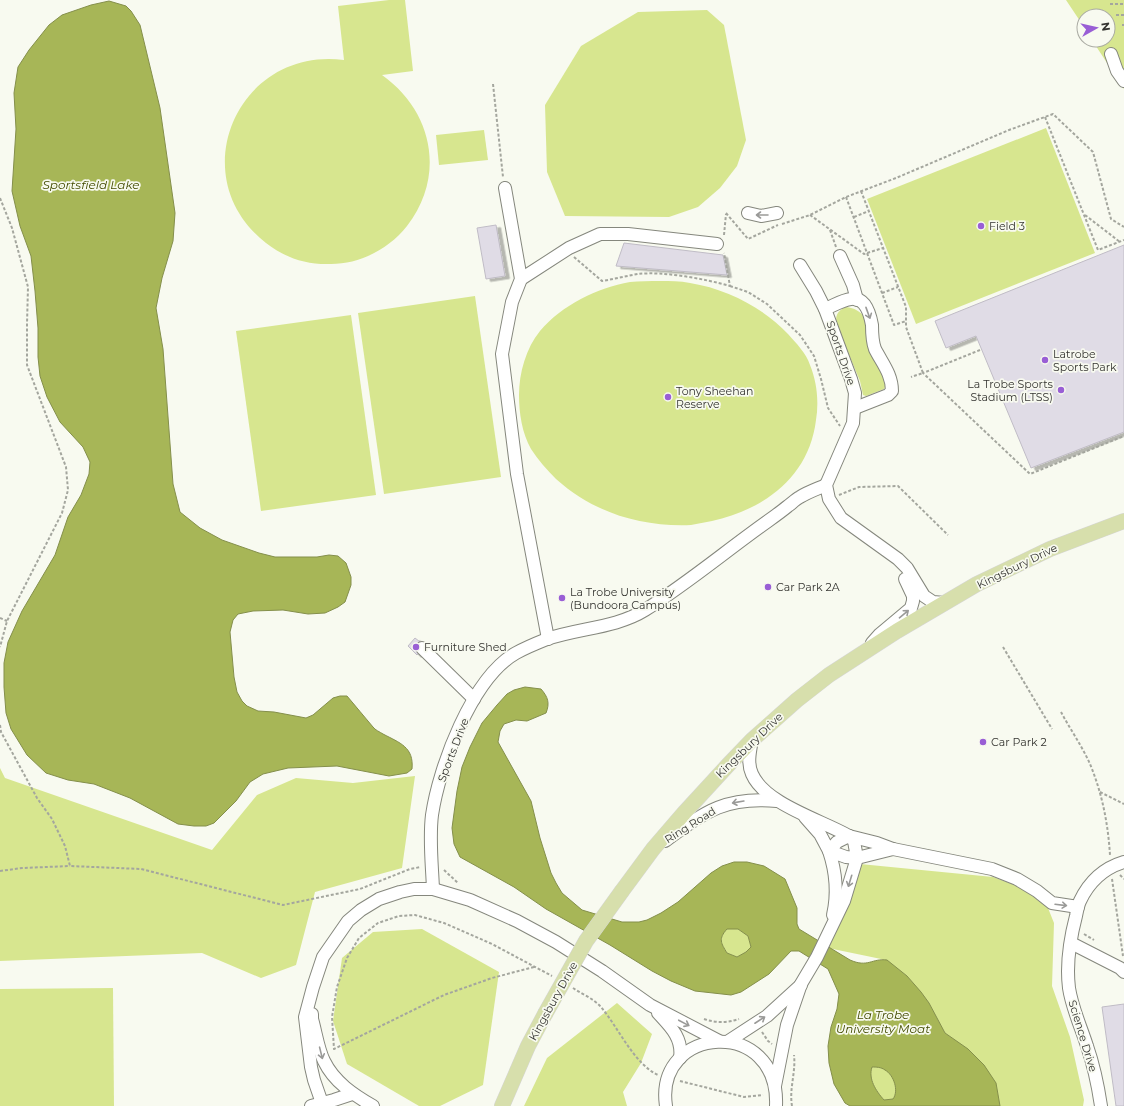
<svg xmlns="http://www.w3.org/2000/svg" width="1124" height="1106" font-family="Montserrat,sans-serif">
	<defs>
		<filter id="shadow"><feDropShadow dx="4.5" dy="2.5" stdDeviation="0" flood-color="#0004"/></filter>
	</defs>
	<rect width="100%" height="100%" fill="#f8faf0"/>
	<g fill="#d7e68f">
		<path d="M 389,0 L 405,0 L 413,71 L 382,75 C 433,111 446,176 407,226 C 389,249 360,264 331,264 C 307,265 285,258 266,243 C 181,177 238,46 344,60 L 338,6 Z"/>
		<path d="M 1066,0 L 1124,0 L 1124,89 L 1092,40 L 1108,40 L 1108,16 L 1084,16 L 1084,27 Z"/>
		<path d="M 707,10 L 724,25 L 746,140 L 737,166 L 720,188 L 698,207 L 669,217 L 565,216 L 547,172 L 545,105 L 581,46 L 638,12 Z"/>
		<path d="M 1046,128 L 1095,253 L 916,324 L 867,199 Z"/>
		<path d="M 484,130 L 488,160 L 439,165 L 436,135 Z"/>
		<path d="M 660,281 C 670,281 680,281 690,283 C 727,289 762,307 788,334 C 796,343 806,353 810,365 C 817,382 819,402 816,420 C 809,477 765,509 712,521 C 705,522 698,524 691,525 C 641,527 594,513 556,479 C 547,470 538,460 531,449 C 522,433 519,413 519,395 C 519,373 526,348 540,331 C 562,305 597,288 630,282 C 639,281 650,281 660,281 Z"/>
		<path d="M 475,296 L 501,477 L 384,494 L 358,313 Z"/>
		<path d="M 846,307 C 855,308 859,311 865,317 L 886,385 L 884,389 L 866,396 L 863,395 L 860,381 L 837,326 C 835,317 836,311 846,307 Z"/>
		<path d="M 351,315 L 376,495 L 261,511 L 236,331 Z"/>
		<path d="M 0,768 L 5,778 L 212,850 L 257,795 L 296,778 L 353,783 L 415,776 L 402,868 L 315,892 L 296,965 L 261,978 L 202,953 L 0,961 Z"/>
		<path d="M 860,864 L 993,877 L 1015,885 L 1035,897 L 1048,908 L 1054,923 L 1052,986 L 1070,1037 L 1084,1100 L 1083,1106 L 1000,1106 L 999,1101 L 968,1050 L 945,1033 L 929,1003 L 907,976 L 886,960 L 828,948 Z"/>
		<path d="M 422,929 L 499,972 L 483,1085 L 440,1106 L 419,1106 L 347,1064 L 333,1021 L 342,958 L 373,932 Z"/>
		<path d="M 727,929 L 738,929 L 748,936 L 751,947 L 746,952 L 737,957 L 727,953 C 721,943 718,939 727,929 Z"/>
		<path d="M 113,988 L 114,1106 L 0,1106 L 0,989 Z"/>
		<path d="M 617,1003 L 652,1034 L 641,1063 L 623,1092 L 627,1106 L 524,1106 L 547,1058 Z"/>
		<path d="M 872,1067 C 876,1067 881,1067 885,1069 C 894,1075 899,1091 893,1099 L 884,1100 C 876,1091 868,1079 872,1067 Z"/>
	</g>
	<g fill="#a7b657" stroke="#848f4b" fill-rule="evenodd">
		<path d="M 109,1 L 126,6 L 131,11 L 140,25 L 160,108 L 175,213 L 173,241 L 162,278 L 156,308 L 163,349 L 173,484 L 180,512 L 200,528 L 222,540 L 259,553 L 275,557 L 317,557 L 329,555 L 338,556 L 346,563 L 351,577 L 351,585 L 345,602 L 338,607 L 325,613 L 308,614 L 283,610 L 253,611 L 238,614 L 233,620 L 230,632 L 234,677 L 237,692 L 242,701 L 247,706 L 258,711 L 274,712 L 306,718 L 313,715 L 333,698 L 340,696 L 347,696 C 356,706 364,717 373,727 C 375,730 380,732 383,734 C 400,743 414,747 412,769 L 407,773 L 389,776 L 337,766 L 288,768 L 263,774 L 250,782 L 236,801 L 214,823 L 206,826 L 194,826 L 178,824 L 130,798 L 94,784 L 68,780 L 46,773 L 27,755 L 11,729 L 6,713 L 4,687 L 4,663 L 8,642 L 22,611 L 55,555 L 68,517 L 81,495 L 89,474 L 90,462 L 83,447 L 60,422 L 47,397 L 40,376 L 38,357 L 38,328 L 35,291 L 31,256 L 20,226 L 12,191 L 16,129 L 14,93 L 18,67 L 29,50 L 49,25 L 62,15 L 91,5 Z"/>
		<path d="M 525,687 L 541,689 C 548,697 550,703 546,713 L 527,721 L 516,720 L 504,724 L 500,731 L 498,742 L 531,801 L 540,838 L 551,873 L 556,883 L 562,893 L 582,910 L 622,922 L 639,922 L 647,920 L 661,913 L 678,902 L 711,873 L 722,866 L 734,862 L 747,862 L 764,866 L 785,879 L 797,908 L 797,924 L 799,929 L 850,960 C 868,968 872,958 887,960 L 907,976 L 921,992 L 929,1003 L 945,1033 L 968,1049 L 984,1065 L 996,1083 L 1000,1106 L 850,1106 L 845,1103 L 834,1084 L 829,1063 L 828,1046 L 831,1027 L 837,1009 L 839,994 L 828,969 L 799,951 L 791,951 L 769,974 L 741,992 L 731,995 L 695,991 L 671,981 L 652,971 L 610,945 L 546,909 L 514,887 L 460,857 L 454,844 L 452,828 L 457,791 L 462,767 L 470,747 L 482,723 L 497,705 L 507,694 L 514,690 ZM 727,929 L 738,929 L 748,936 L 751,947 L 746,952 L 737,957 L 727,953 C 721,943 718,939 727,929 ZM 872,1067 C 876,1067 881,1067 885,1070 C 894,1075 899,1091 893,1099 L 884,1100 C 876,1091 868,1079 872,1067 Z"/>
	</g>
	<g fill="#e0dce6" stroke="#c0bcc6" filter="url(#shadow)">
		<path d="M 496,225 L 505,276 L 486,279 L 477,228 Z"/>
		<path d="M 624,243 L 723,255 L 727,275 L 616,266 Z"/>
		<path d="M 1124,245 L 1124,432 L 1031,468 L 976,336 L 946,348 L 935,321 Z"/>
		<path d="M 415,638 L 424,645 L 417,655 L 408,646 Z"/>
		<path d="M 1124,1004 L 1124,1106 L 1116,1106 L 1102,1007 Z"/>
	</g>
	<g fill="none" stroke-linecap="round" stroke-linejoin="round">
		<defs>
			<g id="minor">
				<path d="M 1111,54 L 1117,71 L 1124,81"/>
				<path d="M 505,188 L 521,279 L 512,302 L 502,354 L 517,474 L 548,639"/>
				<path d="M 748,213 L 761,216 L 777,213"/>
				<path d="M 840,256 L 853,285 L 857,300"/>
				<path d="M 800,265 L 816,291 L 825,309 L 851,379 L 855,393 L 853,423 L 826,485 L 829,499 L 841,518 L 898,559 L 907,568 L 924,596 L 933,602 L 945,603"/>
				<path d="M 521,279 L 569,248 L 600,234 L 628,234 L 717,244"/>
				<path d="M 825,309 C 833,306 842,300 851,299 C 865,297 870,314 872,325 C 872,333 872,341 875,349 C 882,363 892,374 892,391 L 888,395 L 855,408"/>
				<path d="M 872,643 L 880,634 L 911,608 L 913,601 L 913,596 L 905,579"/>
				<path d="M 422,648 L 474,699"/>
				<path d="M 752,740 C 750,751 747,763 752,774 C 765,804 821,820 849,836 L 854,841 L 857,858 L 844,901 L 817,957 L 801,984 L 787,1025 L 775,1086"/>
				<path d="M 805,817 L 820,834 L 829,851 L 846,857 L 857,858 L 893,849"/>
				<path d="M 849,836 L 877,843 L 893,849 L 992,869 L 1017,879 L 1037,891 L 1052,903 L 1078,907"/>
				<path d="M 665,841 C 705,812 725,796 777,801"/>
				<path d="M 433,889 C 432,864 429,839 432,815 C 439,767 472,678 516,653 C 525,648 537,643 547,639 C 579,628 616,628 645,610 C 688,583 727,550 768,521 C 775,516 782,511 788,506 C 792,503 796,499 800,497 C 808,492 817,489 826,485"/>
				<path d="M 833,915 C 838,893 836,872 829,851 L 837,842 L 849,836"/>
				<path d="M 1071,943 L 1120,968 L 1124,972"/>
				<path d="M 658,1013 C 670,1026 683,1038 680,1058"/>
				<path d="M 312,1014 L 312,1019 C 316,1033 318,1049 324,1061 C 334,1082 354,1095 373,1106"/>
				<path d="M 727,1042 L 767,1016 L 801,985"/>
				<path d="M 311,1106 L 334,1100 L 352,1094"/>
				<path d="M 323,1106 L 314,1080 L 311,1067 L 305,1017 L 313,987 L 323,957 L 348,921 L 361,910 L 379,899 L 400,892 L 414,889 L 433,889 L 470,900 L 517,921 L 556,942 L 602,971 L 650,1005 L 719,1041"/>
				<path d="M 666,1106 C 654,1025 780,1016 776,1106"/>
				<path d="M 1101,1106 C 1098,1086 1094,1066 1087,1046 C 1081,1027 1072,1008 1069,988 C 1066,964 1070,939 1076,916 C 1077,911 1078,905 1080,901 C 1089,882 1104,868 1124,862"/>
			</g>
			<g id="major">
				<path d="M 622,891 L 653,849 L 684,813 L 729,764 L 752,740 L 797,700 L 829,675 L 897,631 L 977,584 L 1050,549 L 1124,521"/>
				<path d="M 502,1106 L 528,1046 L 545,1014"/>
			</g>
		</defs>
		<use href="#minor" stroke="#85877d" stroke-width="14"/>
		<use href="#major" stroke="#d6d6d6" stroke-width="16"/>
		<g stroke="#a4a69e" stroke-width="2" stroke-dasharray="3 2" stroke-linecap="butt">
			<path d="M 1110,4 L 1124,4"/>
			<path d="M 1116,15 L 1124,15"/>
			<path d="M 1122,25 L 1124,25"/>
			<path d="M 493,84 L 503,177"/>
			<path d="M 1045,117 L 1098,250 L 1124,240"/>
			<path d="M 861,191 L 906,307 L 906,327 L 923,373 L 911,377"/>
			<path d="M 846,197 L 894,325 L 906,321"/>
			<path d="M 0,198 L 12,228 L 28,287 L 27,324 L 27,365 L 66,467 L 68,490 L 62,513 L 7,621 L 0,647"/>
			<path d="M 726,213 L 748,239 L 778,225"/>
			<path d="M 810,215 L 864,254 L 883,248"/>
			<path d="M 1085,215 L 1120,242"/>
			<path d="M 854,217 L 869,211"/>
			<path d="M 782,224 L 810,215 L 846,197 L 896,178 L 1009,130 L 1053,114 L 1093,152 L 1111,219 L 1124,227"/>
			<path d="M 830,230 L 836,247"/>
			<path d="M 724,235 L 726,214"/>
			<path d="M 574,257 L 602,281 C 614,279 626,276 638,274 C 664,271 705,279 730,286 L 724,253"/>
			<path d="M 730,286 L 748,292 L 767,304 L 800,335 L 814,356 L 821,379 L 828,408 L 840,426"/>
			<path d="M 882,293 L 898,287"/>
			<path d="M 980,350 L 923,373 L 1030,474 L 1124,436"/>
			<path d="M 839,495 L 859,487 L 898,486 L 948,535"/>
			<path d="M 0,618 L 7,621"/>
			<path d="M 1003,647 L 1052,729"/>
			<path d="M 1061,712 C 1070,729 1082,746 1090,764 C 1102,793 1108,823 1110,855"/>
			<path d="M 0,725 L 1,732 L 37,798 L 52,819 L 65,846 L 70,866 L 141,869 L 283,905 L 360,889 L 410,869 L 421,867"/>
			<path d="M 1100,792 L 1124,804"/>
			<path d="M 444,870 L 458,883"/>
			<path d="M 0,871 L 22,868 L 70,866"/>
			<path d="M 1120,875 L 1124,879"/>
			<path d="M 1112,879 L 1123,956"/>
			<path d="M 1084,934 L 1094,940"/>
			<path d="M 534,967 L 492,978 L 444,995 L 334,1049 L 332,1017 L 337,987 L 347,958 L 359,938 L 378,923 L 399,916 L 415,915 L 444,923 L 492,944 L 552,976"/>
			<path d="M 573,988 C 582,994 594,999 601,1007 C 618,1027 634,1064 658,1075"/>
			<path d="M 704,1019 C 716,1023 727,1023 739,1019"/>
			<path d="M 762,1032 L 768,1041 L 772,1044"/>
			<path d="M 680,1081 L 744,1097 L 763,1095"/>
			<path d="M 792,1106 C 789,1088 796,1073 794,1055"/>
		</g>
		<use href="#minor" stroke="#fff" stroke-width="12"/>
		<use href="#major" stroke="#d7dfac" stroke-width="15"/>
		<defs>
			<path id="major-bridge" d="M 545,1014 L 586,941 L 622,891"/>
		</defs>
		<use href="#major-bridge" stroke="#d6d6d6" stroke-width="16" stroke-linecap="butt"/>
		<use href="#major-bridge" stroke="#d7dfac" stroke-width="15"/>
	</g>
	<defs><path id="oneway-shaft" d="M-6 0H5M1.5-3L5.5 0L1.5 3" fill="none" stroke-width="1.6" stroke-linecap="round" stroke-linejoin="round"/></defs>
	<g stroke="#9a9a98">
		<use href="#oneway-shaft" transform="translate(762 215) rotate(180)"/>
		<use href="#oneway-shaft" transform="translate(868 313) rotate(70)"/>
		<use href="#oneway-shaft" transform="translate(904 614) rotate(-40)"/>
		<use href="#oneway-shaft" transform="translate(738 802) rotate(170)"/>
		<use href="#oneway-shaft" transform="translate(850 881) rotate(107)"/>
		<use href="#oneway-shaft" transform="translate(1061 905) rotate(7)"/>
		<use href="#oneway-shaft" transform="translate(760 1020) rotate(-33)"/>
		<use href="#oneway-shaft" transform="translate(684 1023) rotate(28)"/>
		<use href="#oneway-shaft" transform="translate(321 1053) rotate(76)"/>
	</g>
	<g fill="#995ed5" stroke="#f8faf0" stroke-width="1.5">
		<circle cx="981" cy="226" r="4"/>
		<circle cx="1045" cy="360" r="4"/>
		<circle cx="1061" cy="390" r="4"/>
		<circle cx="668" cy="397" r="4"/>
		<circle cx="768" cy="587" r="4"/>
		<circle cx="562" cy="598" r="4"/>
		<circle cx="416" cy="647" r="4"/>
		<circle cx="983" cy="742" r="4"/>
	</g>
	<g text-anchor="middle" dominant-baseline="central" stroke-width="3.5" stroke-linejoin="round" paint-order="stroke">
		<g font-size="11" fill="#343430" stroke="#f8faf0" text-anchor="start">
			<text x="989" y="226">Field 3</text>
			<text x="1053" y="354">Latrobe<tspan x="1053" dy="13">Sports Park</tspan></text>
			<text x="1053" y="384" text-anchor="end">La Trobe Sports<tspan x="1053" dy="13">Stadium (LTSS)</tspan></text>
			<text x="676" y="391">Tony Sheehan<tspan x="676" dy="13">Reserve</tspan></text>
			<text x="776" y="587">Car Park 2A</text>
			<text x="570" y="592">La Trobe University<tspan x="570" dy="13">(Bundoora Campus)</tspan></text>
			<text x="424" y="647">Furniture Shed</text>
			<text x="991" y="742">Car Park 2</text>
		</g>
		<g font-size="11" fill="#343430" stroke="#f8faf0">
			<text transform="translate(841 353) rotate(71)">Sports Drive</text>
			<text transform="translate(1017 566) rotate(-26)">Kingsbury Drive</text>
			<text transform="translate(749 745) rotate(-44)">Kingsbury Drive</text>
			<text transform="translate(453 750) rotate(-69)">Sports Drive</text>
			<text transform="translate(690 825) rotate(-32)">Ring Road</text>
			<text transform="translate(553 1001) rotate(-61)">Kingsbury Drive</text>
			<text transform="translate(1083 1036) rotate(73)">Science Drive</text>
		</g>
		<g font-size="12" font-style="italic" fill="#434c00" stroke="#f8faf0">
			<text x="91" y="184">Sportsfield Lake</text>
			<text x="883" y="1014">La Trobe<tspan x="883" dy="14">University Moat</tspan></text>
		</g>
	</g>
	<g transform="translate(1096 28) rotate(82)"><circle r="19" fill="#f8faf0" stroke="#aaaba3"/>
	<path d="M0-3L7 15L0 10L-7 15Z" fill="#995ed5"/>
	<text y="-6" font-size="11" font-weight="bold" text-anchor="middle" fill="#343430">N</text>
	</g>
</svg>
